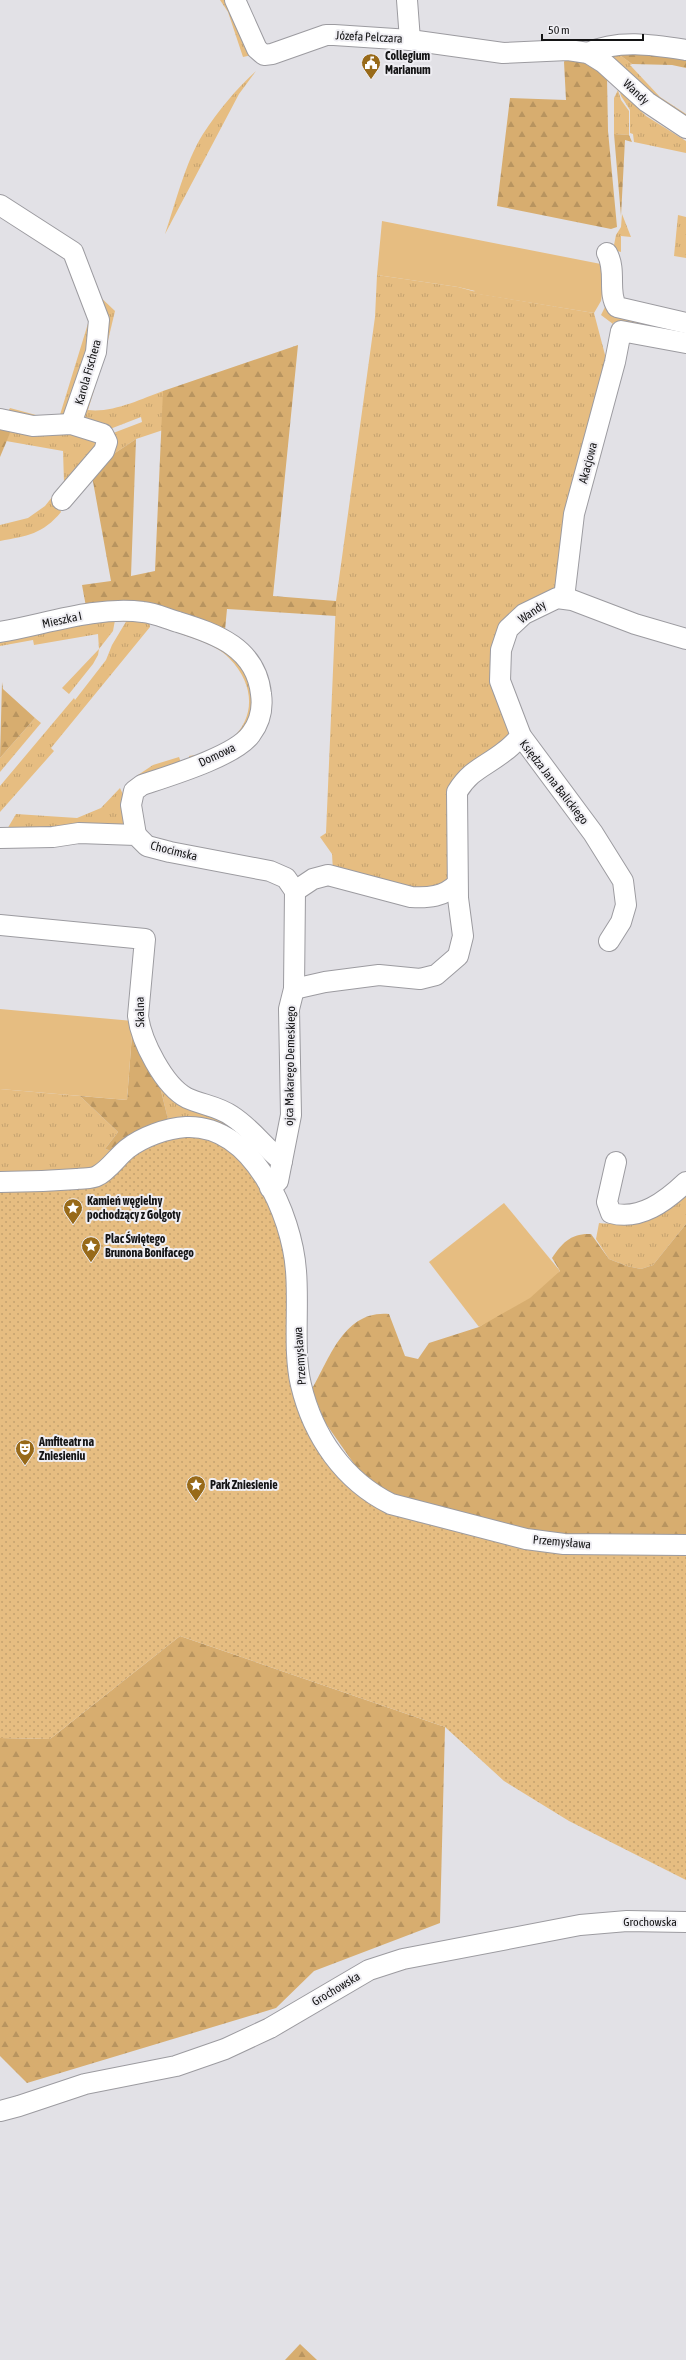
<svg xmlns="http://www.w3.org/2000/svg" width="686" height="2360" font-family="'Asap Condensed',sans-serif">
	<defs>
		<pattern id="grass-tufts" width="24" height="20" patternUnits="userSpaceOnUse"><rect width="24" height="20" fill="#e6bd81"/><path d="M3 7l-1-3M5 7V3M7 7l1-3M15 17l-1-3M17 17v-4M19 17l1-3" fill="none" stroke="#c4a26f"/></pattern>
		<pattern id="forest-firs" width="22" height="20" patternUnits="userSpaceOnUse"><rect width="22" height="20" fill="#d7ad6f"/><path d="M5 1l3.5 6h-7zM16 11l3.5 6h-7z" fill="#b8945f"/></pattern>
		<pattern id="park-dots" width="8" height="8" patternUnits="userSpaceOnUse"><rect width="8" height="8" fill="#e6bd81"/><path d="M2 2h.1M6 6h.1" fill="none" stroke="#c4a26f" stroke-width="1.8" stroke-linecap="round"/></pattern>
	</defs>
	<rect width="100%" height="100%" fill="#e2e1e6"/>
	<g fill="url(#grass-tufts)">
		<path d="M 220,0 L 225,0 L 231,9 L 252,55 L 243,57 L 228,12 Z"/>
		<path d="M 613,50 L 632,64 L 630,65 L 660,97 L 686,114 L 686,118 L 642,85 L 613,57 L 610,52 Z"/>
		<path d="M 256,71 L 239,94 L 165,234 C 176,202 185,163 203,134 C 218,111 236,89 256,71 Z"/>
		<path d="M 619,89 L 646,116 L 686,141 L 686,153 L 634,142 L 633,134 L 630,133 L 630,110 L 621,96 Z"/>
		<path d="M 618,90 L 621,100 L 629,111 L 629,135 L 614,134 L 614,98 Z"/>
		<path d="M 622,214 L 631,237 L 621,236 L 621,252 L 613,250 L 616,235 L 621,227 Z"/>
		<path d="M 678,215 L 686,217 L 686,258 L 674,256 Z"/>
		<path d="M 54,247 C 65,250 71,256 77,266 L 95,323 L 95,333 L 74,405 L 69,417 L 49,423 L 6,415 L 10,408 L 47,418 L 59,418 L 90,317 L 71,277 L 77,266 L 51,249 Z"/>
		<path d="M 377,275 L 458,287 L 476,292 L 473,293 L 594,313 L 609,370 L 561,587 L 506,625 L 512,737 L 461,776 L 455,880 L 432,894 L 333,871 L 332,854 L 320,837 L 326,833 L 336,601 L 375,317 Z"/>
		<path d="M 95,292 L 115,311 L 105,353 Z"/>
		<path d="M 609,299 L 686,328 L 686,335 L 614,322 L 613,324 L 601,315 Z"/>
		<path d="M 101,367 L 88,410 C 113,413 141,399 163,391 L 163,430 L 136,439 L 106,459 L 108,435 L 142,422 L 141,417 L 110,429 L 81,422 Z"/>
		<path d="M 13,426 L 102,437 L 57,500 L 61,512 C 43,534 27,536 0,541 L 0,525 L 28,518 L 45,506 L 64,482 L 63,451 L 6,441 Z"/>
		<path d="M 108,615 L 115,620 L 113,631 L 99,649 L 98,655 L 93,664 L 69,694 L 62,688 L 99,649 L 98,634 L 34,645 L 33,640 L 0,646 L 0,637 Z"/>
		<path d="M 149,617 L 150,627 L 51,748 L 54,751 L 0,812 L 0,786 L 74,698 L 75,700 L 106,660 L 112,645 L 127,620 Z"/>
		<path d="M 172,623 C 197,632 226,641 245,661 C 265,683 261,725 237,743 C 225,752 206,756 191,761 L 189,756 C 244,751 270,700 229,658 C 215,643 189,638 171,630 Z"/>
		<path d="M 35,718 L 41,723 L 0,772 L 0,758 Z"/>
		<path d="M 179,757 L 182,765 L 143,782 L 138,775 L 153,765 Z"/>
		<path d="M 120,788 L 128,805 L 131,826 L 6,831 L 16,814 L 77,818 L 101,808 Z"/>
		<path d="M 155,1067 L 256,1139 L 276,1172 L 169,1123 Z"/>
		<path d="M 0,1089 L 80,1096 L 118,1132 L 105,1149 L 116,1152 L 99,1165 L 80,1171 L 0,1176 Z"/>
		<path d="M 686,1190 L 686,1224 L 653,1265 L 641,1269 L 627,1266 L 609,1259 L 596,1239 L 599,1223 C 633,1227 659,1208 686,1190 Z"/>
	</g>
	<g fill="url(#forest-firs)">
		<path d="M 613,50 L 686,58 L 686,68 L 672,65 L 632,64 Z"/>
		<path d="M 567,56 L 576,58 L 607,77 L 608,131 L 617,227 L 611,229 L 497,206 L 510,98 L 566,100 L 564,62 Z"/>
		<path d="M 614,134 L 629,135 L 632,142 L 625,140 L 621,216 Z"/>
		<path d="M 298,345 L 273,596 L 336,601 L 336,616 L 227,609 L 225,630 L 87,612 L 82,585 L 111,581 L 92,476 L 106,459 L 136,439 L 131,576 L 155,571 L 163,391 Z"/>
		<path d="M 0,424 L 13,426 L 0,457 Z"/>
		<path d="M 2,682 L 3,689 L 35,718 L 0,758 Z"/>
		<path d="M 133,1021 L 155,1067 L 169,1123 L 116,1152 L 105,1149 L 118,1132 L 80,1096 L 127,1100 Z"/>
		<path d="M 686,1224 L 686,1537 L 564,1537 L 411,1503 L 371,1488 L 324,1421 L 312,1389 C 330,1358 344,1310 389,1314 L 405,1356 L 418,1359 L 429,1343 L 479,1327 L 560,1271 L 552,1258 C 562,1243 571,1233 591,1234 L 609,1259 L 627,1266 L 641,1269 L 653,1265 Z"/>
		<path d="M 180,1636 L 445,1727 L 440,1923 L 314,1971 L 276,2008 L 27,2083 L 0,2056 L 0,1738 L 50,1739 Z"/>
		<path d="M 300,2344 L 317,2360 L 285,2360 Z"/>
	</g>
	<path fill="url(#park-dots)" d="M 165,1131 L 238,1145 L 287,1225 L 305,1397 L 371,1494 L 488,1529 L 686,1545 L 686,1880 L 569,1821 L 504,1781 L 445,1727 L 180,1636 L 50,1739 L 0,1738 L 0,1182 L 97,1177 Z"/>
	<g fill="#e6bd81">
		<path d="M 382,221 L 606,265 L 601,301 L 594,313 L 471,293 L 475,291 L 458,287 L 377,275 Z"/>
		<path d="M 0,1009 L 133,1021 L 127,1100 L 0,1089 Z"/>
		<path d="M 504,1203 L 560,1271 L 530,1298 L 479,1327 L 429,1262 Z"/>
	</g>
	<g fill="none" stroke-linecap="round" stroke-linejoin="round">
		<defs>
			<g id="minor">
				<path d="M 235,0 L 257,49 L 264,55 L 272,54 L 326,35 L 334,35 L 410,40 L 503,53 L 568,50 L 588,53 L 604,63 L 647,102 L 686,128"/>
				<path d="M 407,0 L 410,40"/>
				<path d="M 588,53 C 618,39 654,45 686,50"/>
				<path d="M 0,205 L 73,252 L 99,320 L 96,352 L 71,424"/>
				<path d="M 607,253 C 617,271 607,293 617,307 L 686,323"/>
				<path d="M 0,419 L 33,426 L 71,424 L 103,434 L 107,442 L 104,451 L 62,500"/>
				<path d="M 564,598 L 574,514 L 615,362 L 621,331 L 686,343"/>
				<path d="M 0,632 C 46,624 96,606 143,612 C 155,613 167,619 178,622 C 217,634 256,648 261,694 C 263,708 260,722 251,734 C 236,756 169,776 142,785 L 134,791 L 131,805 L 136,835"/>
				<path d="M 0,838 L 53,837 L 79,833 L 136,835 L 147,846 L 170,852 L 270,871 L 286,878 L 295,891"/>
				<path d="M 295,891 L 313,879 L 328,875 L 411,897 C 428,898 444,897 457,884"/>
				<path d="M 0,925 L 145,939 L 138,1016 C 141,1041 164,1086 187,1098 C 202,1105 218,1106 232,1116 C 251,1128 264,1147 282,1161"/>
				<path d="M 609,941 L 621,922 L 626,905 L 623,881 L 593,833 L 521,736 L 500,681 L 501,650 L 508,629 L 524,614 L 557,598 L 572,600 L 635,624 L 686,639"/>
				<path d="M 294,989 L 325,982 L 379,975 L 420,979 L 436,975 L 458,956 L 463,936 L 458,898 L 457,792 C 471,769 485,767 505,751 C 511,747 516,741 521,736"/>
				<path d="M 616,1162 L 607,1202 L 611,1213 C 640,1221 666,1201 686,1182"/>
				<path d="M 0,1182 C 26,1182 51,1181 77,1179 C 83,1178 92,1179 97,1176 C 108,1171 117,1157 127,1149 C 142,1137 167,1128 186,1127 C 253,1124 292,1215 296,1271 C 299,1307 293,1352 301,1385 C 313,1436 344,1481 391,1504 L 526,1539 L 564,1544 L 686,1545"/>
				<path d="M 270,1188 L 278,1181 L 291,1115 L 289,1009 L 294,989 L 295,891"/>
				<path d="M 0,2111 L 19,2106 L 85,2084 L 176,2066 L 225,2049 L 270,2028 L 369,1970 L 403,1959 L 580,1925 L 627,1921 L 686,1922"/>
			</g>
		</defs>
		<use href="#minor" stroke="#9c9ba0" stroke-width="22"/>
		<use href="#minor" stroke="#fff" stroke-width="20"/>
	</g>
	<defs>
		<symbol id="civic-pin" viewBox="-11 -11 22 30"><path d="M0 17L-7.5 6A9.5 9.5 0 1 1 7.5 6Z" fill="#986a19" stroke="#efeef3"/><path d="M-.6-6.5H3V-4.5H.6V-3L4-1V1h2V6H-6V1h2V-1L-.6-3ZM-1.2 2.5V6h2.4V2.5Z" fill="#fff"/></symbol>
		<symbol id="sight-pin" viewBox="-11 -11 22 30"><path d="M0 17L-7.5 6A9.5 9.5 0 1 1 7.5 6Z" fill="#986a19" stroke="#efeef3"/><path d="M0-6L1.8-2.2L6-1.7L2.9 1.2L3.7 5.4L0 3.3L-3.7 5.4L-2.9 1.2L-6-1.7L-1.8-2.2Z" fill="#fff"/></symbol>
		<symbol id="theatre-pin" viewBox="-11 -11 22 30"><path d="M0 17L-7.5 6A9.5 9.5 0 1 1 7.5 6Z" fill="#986a19" stroke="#efeef3"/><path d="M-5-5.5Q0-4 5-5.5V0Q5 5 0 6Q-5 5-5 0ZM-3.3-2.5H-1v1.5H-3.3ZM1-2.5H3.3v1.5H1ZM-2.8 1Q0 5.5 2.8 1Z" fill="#fff"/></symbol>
	</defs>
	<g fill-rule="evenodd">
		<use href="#civic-pin" x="360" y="52" width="22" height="30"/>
		<use href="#sight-pin" x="62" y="1197" width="22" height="30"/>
		<use href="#sight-pin" x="80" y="1235" width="22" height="30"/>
		<use href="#theatre-pin" x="14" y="1438" width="22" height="30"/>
		<use href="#sight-pin" x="185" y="1474" width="22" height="30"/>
	</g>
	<g text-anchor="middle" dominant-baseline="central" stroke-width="4" stroke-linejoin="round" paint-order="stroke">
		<g font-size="12" fill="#141415" stroke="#efeef3">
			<text transform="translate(369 37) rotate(3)">Józefa Pelczara</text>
			<text transform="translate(636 92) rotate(43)">Wandy</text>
			<text transform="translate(88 372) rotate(-74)">Karola Fischera</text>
			<text transform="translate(588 463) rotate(-75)">Akacjowa</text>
			<text transform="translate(532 612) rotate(-34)">Wandy</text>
			<text transform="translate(62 620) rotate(-12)">Mieszka I</text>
			<text transform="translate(217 755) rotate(-25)">Domowa</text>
			<text transform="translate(554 782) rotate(52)">Księdza Jana Balickiego</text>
			<text transform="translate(174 851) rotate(14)">Chocimska</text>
			<text transform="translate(140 1012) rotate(-91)">Skalna</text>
			<text transform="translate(290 1066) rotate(-89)">ojca Makarego Demeskiego</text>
			<text transform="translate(300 1356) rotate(-94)">Przemysława</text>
			<text transform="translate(562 1542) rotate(5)">Przemysława</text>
			<text x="650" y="1922">Grochowska</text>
			<text transform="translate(336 1989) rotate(-31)">Grochowska</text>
		</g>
		<g font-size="12" font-weight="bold" fill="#141415" stroke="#efeef3" text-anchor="start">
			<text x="385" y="56">Collegium<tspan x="385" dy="14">Marianum</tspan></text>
			<text x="87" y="1201">Kamień węgielny<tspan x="87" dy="14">pochodzący z Golgoty</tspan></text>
			<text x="105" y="1239">Plac Świętego<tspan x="105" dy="14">Brunona Bonifacego</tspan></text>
			<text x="39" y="1442">Amfiteatr na<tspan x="39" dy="14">Zniesieniu</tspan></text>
			<text x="210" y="1485">Park Zniesienie</text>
		</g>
	</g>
	<path d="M542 34v6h101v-6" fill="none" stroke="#141415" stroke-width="2"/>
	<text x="548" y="34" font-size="12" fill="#141415" stroke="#efeef3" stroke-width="3" paint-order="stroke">50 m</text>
</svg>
